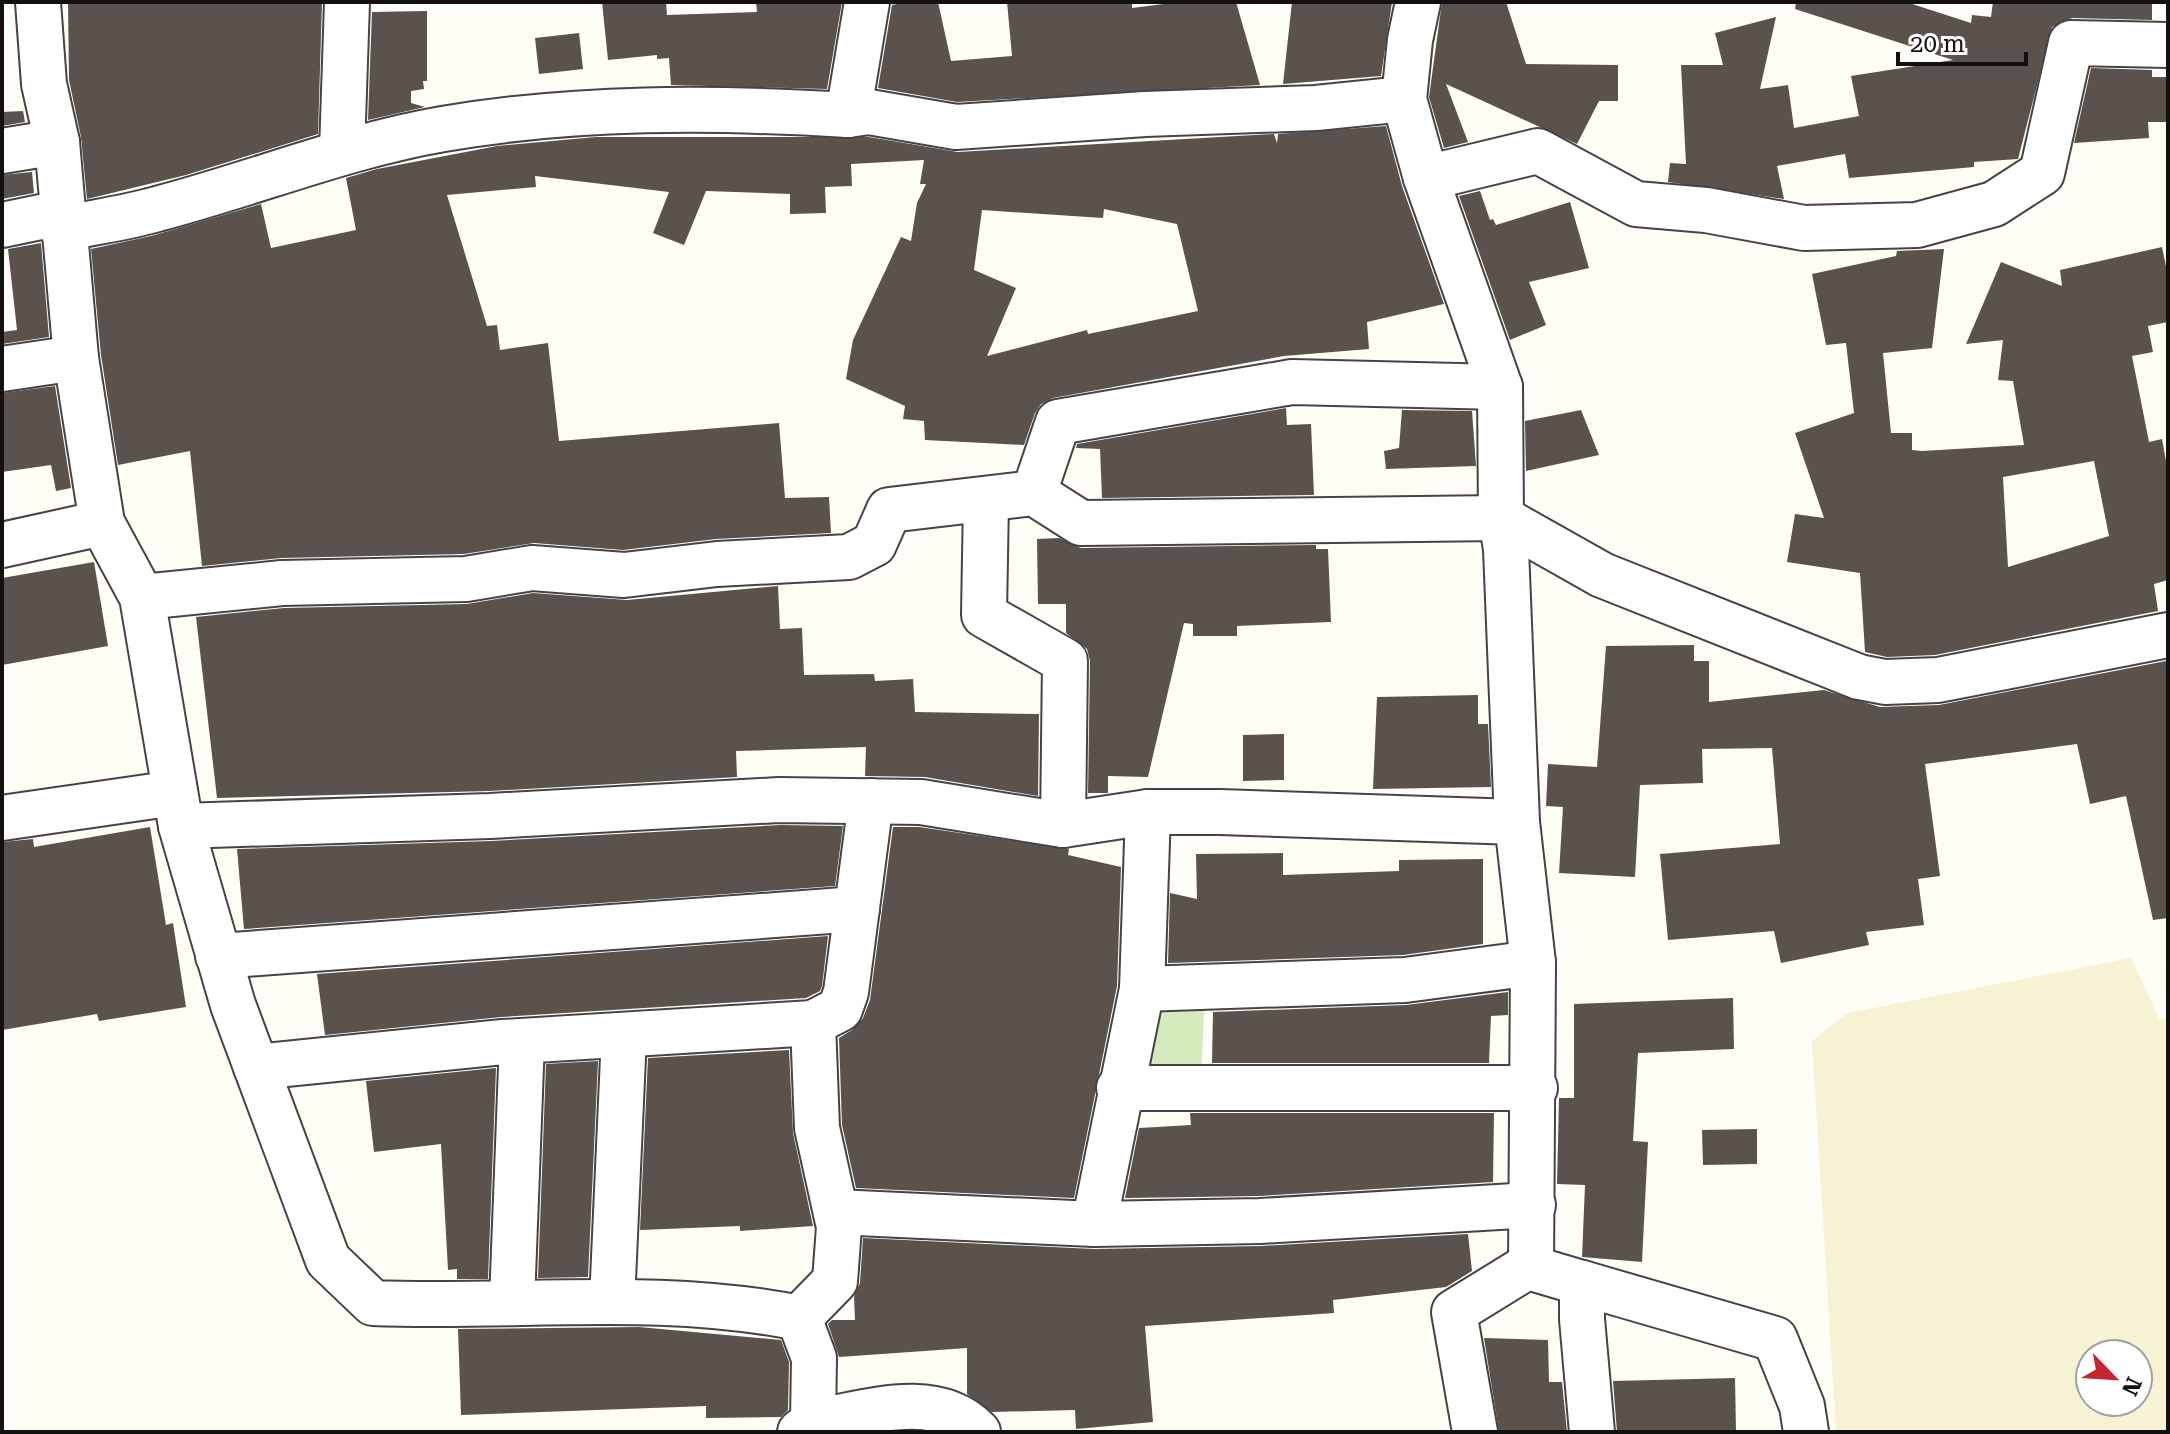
<svg xmlns="http://www.w3.org/2000/svg" width="2170" height="1434" font-family="'Roboto Serif',serif">
	<rect width="100%" height="100%" fill="#fffdf5"/>
	<path fill="#f6f3d4" fill-rule="evenodd" d="M 2131,958 L 2160,1020 L 2168,1018 L 2168,1432 L 1836,1432 L 1812,1041 L 1848,1013 ZM 2090,1354 L 2138,1354 L 2138,1402 L 2090,1402 Z"/>
	<path fill="#d5ebbd" d="M 1205,994 L 1201,1076 L 1131,1078 L 1150,995 Z"/>
	<g fill="#5a524d" fill-rule="evenodd">
		<path d="M 68,2 L 322,2 L 318,134 L 186,175 L 87,199 L 81,137 L 69,80 Z"/>
		<path d="M 602,2 L 666,2 L 667,15 L 757,12 L 756,2 L 842,2 L 827,89 L 671,85 L 669,58 L 657,59 L 657,55 L 608,60 Z"/>
		<path d="M 908,2 L 938,2 L 951,61 L 1012,56 L 1007,2 L 1132,2 L 1132,8 L 1179,2 L 1236,2 L 1260,85 L 957,102 L 878,88 L 892,5 Z"/>
		<path d="M 1292,2 L 1392,2 L 1381,76 L 1283,84 Z"/>
		<path d="M 1442,2 L 1506,2 L 1526,64 L 1618,65 L 1618,101 L 1599,101 L 1577,144 L 1446,84 L 1468,142 L 1444,148 L 1429,97 Z"/>
		<path d="M 1796,2 L 1906,2 L 1971,23 L 1972,15 L 1991,17 L 1993,2 L 2152,2 L 2152,20 L 2072,18 L 2052,27 L 2018,159 L 1974,162 L 1974,167 L 1849,178 L 1845,154 L 1777,166 L 1784,199 L 1668,182 L 1670,163 L 1686,164 L 1681,65 L 1723,65 L 1715,33 L 1776,17 L 1760,89 L 1788,85 L 1794,128 L 1859,116 L 1851,76 L 1953,60 L 1795,9 Z"/>
		<path d="M 427,11 L 427,81 L 423,81 L 424,89 L 411,91 L 411,103 L 425,107 L 368,120 L 372,12 Z"/>
		<path d="M 579,33 L 583,69 L 539,74 L 535,38 Z"/>
		<path d="M 2091,68 L 2152,70 L 2152,77 L 2168,77 L 2168,122 L 2148,122 L 2149,138 L 2074,143 Z"/>
		<path d="M 23,111 L 25,122 L 2,126 L 2,112 Z"/>
		<path d="M 1386,126 L 1402,186 L 1444,304 L 1367,322 L 1369,349 L 1284,356 L 1053,398 L 1041,404 L 1035,413 L 1024,445 L 925,440 L 924,421 L 903,419 L 905,406 L 846,379 L 853,340 L 901,237 L 911,241 L 917,203 L 926,184 L 920,184 L 924,160 L 851,164 L 852,186 L 825,187 L 826,213 L 790,214 L 790,194 L 706,191 L 684,245 L 653,233 L 669,192 L 535,176 L 536,187 L 447,195 L 487,326 L 497,325 L 500,350 L 548,343 L 559,441 L 779,423 L 785,498 L 829,497 L 831,533 L 716,539 L 623,550 L 534,543 L 464,554 L 281,558 L 202,566 L 190,451 L 118,465 L 101,355 L 91,249 L 151,236 L 261,204 L 271,248 L 356,230 L 346,178 L 377,169 L 497,146 L 596,137 L 869,137 L 958,152 L 1274,134 L 1277,143 L 1278,134 ZM 1104,209 L 1177,224 L 1198,311 L 1088,334 L 1087,330 L 987,356 L 1016,288 L 974,270 L 982,210 L 1103,218 Z"/>
		<path d="M 32,172 L 34,193 L 2,199 L 2,175 Z"/>
		<path d="M 1480,191 L 1490,220 L 1493,219 L 1496,225 L 1570,202 L 1589,268 L 1529,282 L 1546,325 L 1510,340 L 1459,196 Z"/>
		<path d="M 41,243 L 49,337 L 2,344 L 2,332 L 17,330 L 8,249 Z"/>
		<path d="M 2162,247 L 2168,276 L 2168,322 L 2148,326 L 2153,352 L 2132,356 L 2149,442 L 2162,439 L 2168,472 L 2168,580 L 2154,584 L 2158,611 L 1935,655 L 1887,657 L 1865,652 L 1860,573 L 1787,562 L 1795,514 L 1824,518 L 1795,433 L 1854,413 L 1846,343 L 1826,345 L 1812,274 L 1896,256 L 1897,251 L 1944,249 L 1932,348 L 1883,353 L 1891,433 L 1912,433 L 1912,450 L 1922,451 L 2024,445 L 2013,381 L 1998,380 L 2003,340 L 1966,344 L 2001,262 L 2062,286 L 2060,270 ZM 2094,461 L 2109,536 L 2008,567 L 2003,477 Z"/>
		<path d="M 55,386 L 71,488 L 56,491 L 51,465 L 2,472 L 2,393 Z"/>
		<path d="M 1286,408 L 1287,425 L 1311,424 L 1314,495 L 1102,498 L 1100,449 L 1076,448 L 1077,444 Z"/>
		<path d="M 1402,410 L 1472,411 L 1476,466 L 1386,469 L 1384,451 L 1399,448 Z"/>
		<path d="M 1581,410 L 1599,455 L 1526,471 L 1525,421 Z"/>
		<path d="M 1059,538 L 1081,548 L 1316,545 L 1316,549 L 1328,549 L 1331,622 L 1237,626 L 1237,636 L 1193,636 L 1193,624 L 1184,623 L 1148,777 L 1108,776 L 1108,793 L 1088,793 L 1090,661 L 1087,649 L 1066,633 L 1066,604 L 1038,604 L 1037,539 Z"/>
		<path d="M 94,562 L 108,646 L 2,665 L 2,578 Z"/>
		<path d="M 778,586 L 780,629 L 802,628 L 804,675 L 874,674 L 875,681 L 913,679 L 915,712 L 1039,714 L 1038,796 L 925,777 L 865,776 L 866,747 L 736,751 L 737,777 L 489,791 L 217,798 L 196,617 L 284,608 L 467,604 L 533,593 L 627,600 Z"/>
		<path d="M 1694,645 L 1694,661 L 1709,661 L 1709,702 L 1824,690 L 1880,707 L 1939,705 L 2166,661 L 2168,918 L 2153,920 L 2126,796 L 2090,804 L 2077,744 L 1925,764 L 1940,876 L 1918,879 L 1924,925 L 1866,932 L 1869,945 L 1781,963 L 1774,931 L 1668,940 L 1660,854 L 1780,844 L 1772,748 L 1702,749 L 1703,783 L 1640,785 L 1635,877 L 1559,873 L 1563,807 L 1546,806 L 1548,764 L 1597,767 L 1606,646 Z"/>
		<path d="M 1478,695 L 1478,724 L 1488,724 L 1491,787 L 1373,789 L 1377,697 Z"/>
		<path d="M 1284,734 L 1284,780 L 1243,781 L 1243,735 Z"/>
		<path d="M 780,825 L 843,826 L 835,886 L 244,929 L 237,849 L 491,841 Z"/>
		<path d="M 150,827 L 166,925 L 173,923 L 186,1007 L 99,1021 L 97,1014 L 2,1030 L 2,842 L 33,839 L 34,847 Z"/>
		<path d="M 893,827 L 919,827 L 1069,849 L 1068,855 L 1121,867 L 1117,986 L 1074,1198 L 856,1188 L 842,1125 L 839,1038 L 852,1030 L 863,1018 L 870,1000 Z"/>
		<path d="M 1283,853 L 1283,875 L 1399,871 L 1399,860 L 1483,859 L 1483,944 L 1403,955 L 1168,963 L 1170,893 L 1197,899 L 1196,854 Z"/>
		<path d="M 828,936 L 822,986 L 820,991 L 806,998 L 501,1017 L 325,1035 L 317,974 Z"/>
		<path d="M 1508,992 L 1508,1015 L 1491,1016 L 1489,1063 L 1212,1063 L 1213,1012 L 1406,1005 Z"/>
		<path d="M 1733,998 L 1734,1049 L 1638,1053 L 1633,1141 L 1648,1142 L 1642,1262 L 1582,1257 L 1585,1185 L 1557,1184 L 1559,1098 L 1574,1098 L 1574,1004 Z"/>
		<path d="M 789,1050 L 793,1133 L 813,1226 L 740,1231 L 740,1226 L 640,1230 L 648,1058 Z"/>
		<path d="M 598,1061 L 588,1277 L 538,1278 L 546,1064 Z"/>
		<path d="M 496,1068 L 488,1279 L 457,1279 L 457,1269 L 448,1270 L 441,1144 L 374,1152 L 366,1081 Z"/>
		<path d="M 1190,1113 L 1494,1113 L 1493,1182 L 1259,1196 L 1125,1198 L 1139,1128 L 1191,1125 Z"/>
		<path d="M 1757,1129 L 1757,1164 L 1703,1165 L 1702,1130 Z"/>
		<path d="M 1468,1234 L 1472,1271 L 1446,1287 L 1333,1300 L 1334,1313 L 1145,1326 L 1153,1422 L 1076,1429 L 1075,1410 L 992,1412 L 967,1394 L 967,1348 L 839,1357 L 828,1324 L 832,1320 L 855,1320 L 854,1296 L 860,1283 L 863,1238 L 1094,1249 L 1261,1246 Z"/>
		<path d="M 639,1327 L 781,1340 L 789,1362 L 788,1410 L 781,1417 L 706,1418 L 706,1406 L 461,1415 L 458,1329 Z"/>
		<path d="M 1484,1338 L 1548,1340 L 1549,1382 L 1562,1382 L 1567,1432 L 1499,1432 Z"/>
		<path d="M 1735,1378 L 1736,1432 L 1617,1432 L 1613,1381 Z"/>
	</g>
	<g fill="none" stroke-linecap="round" stroke-linejoin="round">
		<defs>
			<g id="minor">
				<path d="M 38,2 L 44,84 L 57,142 L 76,358 L 102,523 L 142,597 L 181,826 L 233,1005 L 328,1260 L 373,1303 C 516,1309 656,1289 799,1318"/>
				<path d="M 1418,2 L 1410,40 L 1404,99 L 1426,178 L 1500,387 L 1501,518 L 1506,549 L 1517,822 L 1533,963 L 1531,1268 L 1582,1283 L 1582,1319 L 1592,1432"/>
				<path d="M 848,115 L 867,2"/>
				<path d="M 2,151 L 57,142"/>
				<path d="M 342,151 L 347,2"/>
				<path d="M 1426,178 L 1538,151 L 1636,204 L 1706,210 L 1804,228 L 1917,225 L 1994,204 L 2042,173 L 2071,43 L 2168,45"/>
				<path d="M 2,225 L 60,213"/>
				<path d="M 62,229 C 94,222 126,218 157,209 C 253,184 345,146 443,129 C 578,106 712,107 848,115 L 869,112 L 956,127 L 1145,114 L 1316,108 L 1404,99"/>
				<path d="M 2,369 L 76,358"/>
				<path d="M 1034,493 L 1058,422 L 1292,382 L 1500,387"/>
				<path d="M 986,500 L 984,615 L 1065,661 L 1063,825"/>
				<path d="M 2,545 L 102,523"/>
				<path d="M 142,597 L 282,583 L 466,579 L 532,568 L 624,575 L 717,564 L 849,557 L 874,544 L 889,510 L 1034,493 L 1081,523 L 1501,518 L 1602,575 L 1859,677 L 1885,682 L 1938,680 L 2168,635"/>
				<path d="M 2,818 L 175,793"/>
				<path d="M 181,826 L 490,816 L 779,800 L 921,802 L 1063,825 L 1148,812 L 1220,812 L 1517,822"/>
				<path d="M 218,956 L 857,909"/>
				<path d="M 1142,989 L 1405,980 L 1533,963"/>
				<path d="M 256,1067 L 503,1042 L 813,1023"/>
				<path d="M 1119,1088 L 1535,1088"/>
				<path d="M 836,1212 L 1094,1224 L 1260,1221 L 1533,1205"/>
				<path d="M 1094,1224 L 1142,989 L 1148,812"/>
				<path d="M 1582,1283 L 1775,1339 L 1802,1406 L 1806,1432"/>
				<path d="M 512,1302 L 522,1041"/>
				<path d="M 612,1302 L 624,1035"/>
				<path d="M 799,1318 L 835,1281 L 839,1227 L 817,1128 L 813,1023 L 840,1009 L 846,992 L 871,801"/>
				<path d="M 799,1318 L 814,1358 L 813,1422 L 800,1432"/>
				<path d="M 813,1422 C 866,1413 936,1388 978,1432"/>
				<path d="M 1475,1432 L 1454,1312 L 1532,1264"/>
			</g>
		</defs>
		<use href="#minor" stroke="#444" stroke-width="48"/>
		<use href="#minor" stroke="#fff" stroke-width="44"/>
	</g>
	<rect width="2170" height="1434" fill="none" stroke="#111111" stroke-width="8"/>
	<g transform="translate(2114 1378) rotate(115)"><circle r="38" fill="#ffffff" stroke="#a0a0a0" stroke-width="2"/>
	<path d="M0-6L14 30L0 20L-14 30Z" fill="#c4262e"/>
	<text y="-12" font-size="22" font-weight="bold" text-anchor="middle" fill="#111111">N</text>
	</g>
	<path d="M1898 52v12h128v-12" fill="none" stroke="#111111" stroke-width="4"/>
	<text x="1910" y="52" font-size="24" fill="#111111" stroke="#ffffff" stroke-width="6" paint-order="stroke">20 m</text>
</svg>
